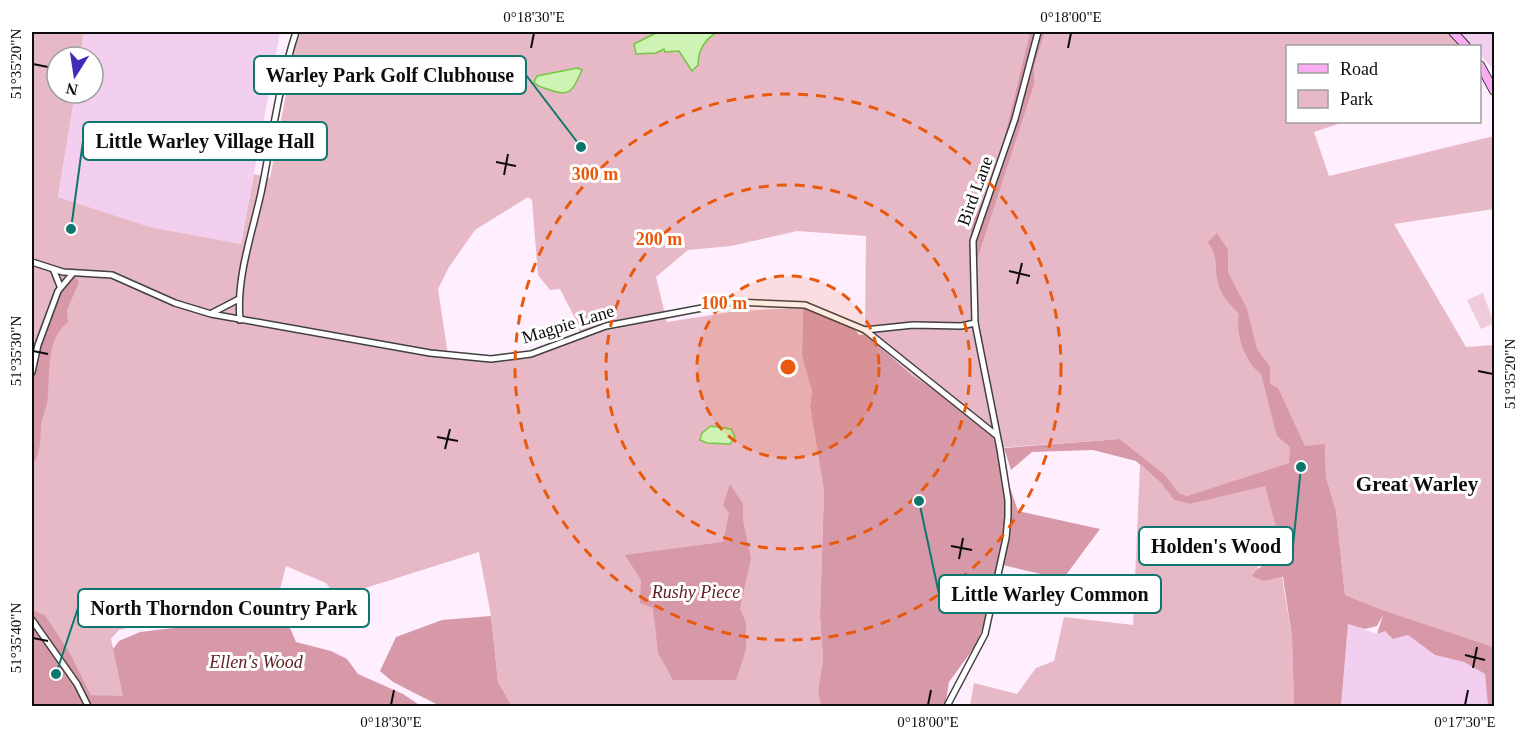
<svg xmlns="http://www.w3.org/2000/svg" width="1526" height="738" font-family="Georgia,serif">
	<rect width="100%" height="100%" fill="#feeefe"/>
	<g fill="#f3cfef">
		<path d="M 84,32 L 280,32 L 241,244 L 150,227 L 58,197 L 75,93 L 93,93 L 93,57 L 80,57 Z"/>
		<path d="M 1460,32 L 1494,32 L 1494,67 L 1492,68 L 1480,54 L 1480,46 L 1473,46 Z"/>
		<path d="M 1348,623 L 1377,634 L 1385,630 L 1408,635 L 1435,655 L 1464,662 L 1485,674 L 1488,706 L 1341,706 Z"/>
	</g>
	<g fill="#e7b9c7" fill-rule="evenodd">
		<path d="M 32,32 L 84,32 L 80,57 L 57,57 L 57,93 L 75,93 L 58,197 L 150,227 L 241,244 L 254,174 L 270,178 L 295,47 L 301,32 L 1030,32 L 996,171 L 971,225 L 971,276 L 1034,85 L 1034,67 L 1045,32 L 1446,32 L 1458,46 L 1288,46 L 1288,122 L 1344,122 L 1314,132 L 1329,176 L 1494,136 L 1494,209 L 1394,224 L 1466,347 L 1494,345 L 1494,647 L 1385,611 L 1345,595 L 1336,511 L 1326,477 L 1325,444 L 1290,463 L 1187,496 L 1179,493 L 1165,475 L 1120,439 L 996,448 L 993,437 L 914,377 L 865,330 L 866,236 L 797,231 L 731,246 L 688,250 L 656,277 L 667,322 L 737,311 L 803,308 L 802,356 L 812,392 L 810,407 L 824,491 L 820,617 L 823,658 L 818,692 L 821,706 L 512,706 L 498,682 L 491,616 L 479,552 L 337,597 L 326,583 L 286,566 L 276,605 L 250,605 L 211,616 L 147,623 L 119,630 L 111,639 L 124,697 L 91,695 L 70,653 L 45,615 L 32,610 ZM 528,197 L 532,200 L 538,275 L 550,290 L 560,289 L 578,324 L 580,335 C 526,356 507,361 448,355 L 438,289 L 449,267 L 475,230 Z"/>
		<path d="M 1140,465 L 1161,483 L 1174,500 L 1190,504 L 1265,485 L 1277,532 L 1285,550 L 1280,558 L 1257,567 L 1263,581 L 1282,577 L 1292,637 L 1294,706 L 970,706 L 974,683 L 1017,694 L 1036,668 L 1054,661 L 1064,617 L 1133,625 Z"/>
	</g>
	<g fill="#d799a8">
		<path d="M 1030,32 L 1045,32 L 1034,67 L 1034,85 L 971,278 L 971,225 L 996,171 Z"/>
		<path d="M 1217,233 L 1228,250 L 1228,272 L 1247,309 L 1257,349 L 1270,367 L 1270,384 L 1278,388 L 1305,446 L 1325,444 L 1326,477 L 1336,511 L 1345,595 L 1385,611 L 1494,647 L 1494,706 L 1488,706 L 1485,674 L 1464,662 L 1435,655 L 1408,635 L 1393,639 L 1385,631 L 1377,634 L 1383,615 L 1377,626 L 1365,629 L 1348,624 L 1341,706 L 1294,706 L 1292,637 L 1283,577 L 1263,581 L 1252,576 C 1260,562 1276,563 1285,550 L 1277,532 L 1265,486 L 1190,504 L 1174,500 L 1161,483 L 1136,461 L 1093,450 L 1032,452 L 1011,470 L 1004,448 L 1120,439 L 1165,475 L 1179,493 L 1187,496 L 1289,463 L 1290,447 L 1277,436 L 1261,374 C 1245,362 1235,334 1239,314 C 1233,307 1224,299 1221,291 C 1212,272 1221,261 1208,242 Z"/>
		<path d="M 73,273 L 79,282 L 67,310 L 68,322 C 44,340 51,378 47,404 C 45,412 41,420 41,427 C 40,441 41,454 32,466 C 32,439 28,409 32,382 C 37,347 51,302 73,273 Z"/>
		<path d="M 803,308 L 825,312 L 842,325 L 853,327 L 859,335 L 866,334 L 914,377 L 960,405 L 993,437 L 1018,511 L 1100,529 L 1063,579 L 998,564 L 988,613 L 976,645 L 949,682 L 945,706 L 821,706 L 818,692 L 823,658 L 820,617 L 824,491 L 810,407 L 812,392 L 802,356 Z"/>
		<path d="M 730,484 L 743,504 L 743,520 L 751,558 L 740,608 L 746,623 L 746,649 L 736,680 L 673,680 L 658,653 L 653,608 L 640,603 L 641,580 L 625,555 L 723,542 L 729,513 L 723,505 Z"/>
		<path d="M 32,610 L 45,615 L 70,653 L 91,695 L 123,696 L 113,649 L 119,641 L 140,632 L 269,617 L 287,621 L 296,642 L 331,651 L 347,659 L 358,674 L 403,694 L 421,706 L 32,706 Z"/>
		<path d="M 491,616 L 498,682 L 512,706 L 440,706 L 393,682 L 380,671 L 396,637 L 442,620 Z"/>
	</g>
	<path fill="#efcbdb" d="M 1483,293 L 1494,323 L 1481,329 L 1467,300 Z"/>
	<g fill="#cff3b5" stroke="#74c73f" stroke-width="1.5">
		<path d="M 658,32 L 717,32 C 704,40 698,50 698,65 L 692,71 L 679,51 L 665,52 L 664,49 L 656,53 L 636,54 L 634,44 Z"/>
		<path d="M 577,68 L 582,70 C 572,91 571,98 547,89 C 541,87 538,87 534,82 L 537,76 Z"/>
		<path d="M 711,426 L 731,429 L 735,437 L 730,444 L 707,443 L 700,440 L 702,433 Z"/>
	</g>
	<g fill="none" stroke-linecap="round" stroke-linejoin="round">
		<defs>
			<g id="minor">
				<path d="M 32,262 L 63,272 L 112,275 L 175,303 L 211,314 L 430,353 L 491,359 L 531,354 L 606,326 L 734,302 L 805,305 L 865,330 L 913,325 L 961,326 L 975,323"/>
				<path d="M 54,271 L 60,286"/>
				<path d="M 212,313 L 239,299"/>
				<path d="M 240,320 C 236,278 252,234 261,193 C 272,139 279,84 296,32"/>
				<path d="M 865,330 L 996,435"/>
				<path d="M 32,372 L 38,345 L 58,291 L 73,273"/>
				<path d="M 32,620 L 77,684 L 88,706"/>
				<path d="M 947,706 L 985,634 L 1006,538 L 1008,516 L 1008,500 L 1000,449 L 975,323 L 973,241 L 1015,119 L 1038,32"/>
			</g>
			<g id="secondary">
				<path d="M 1453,32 L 1466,46"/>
				<path d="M 1480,65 L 1494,91"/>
			</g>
		</defs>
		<use href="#minor" stroke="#404040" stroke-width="8"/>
		<use href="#secondary" stroke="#2f2f2f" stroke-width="10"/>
		<use href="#minor" stroke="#fff" stroke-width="5"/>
		<use href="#secondary" stroke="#fbacf3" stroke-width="8"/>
	</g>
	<path fill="none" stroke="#0d0d0d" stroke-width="2" d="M 531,48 L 534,33M 1068,48 L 1071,33M 33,64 L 48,67M 496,162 L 516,166M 504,175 L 508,154M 1009,271 L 1030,276M 1017,284 L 1022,263M 33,351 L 48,354M 1478,371 L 1493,374M 437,437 L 458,441M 445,449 L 450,429M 951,546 L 972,550M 959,559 L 963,538M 33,638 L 48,641M 1465,655 L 1485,660M 1473,668 L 1477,647M 391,705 L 394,690M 928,705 L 931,690M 1465,705 L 1468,690"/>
	<circle cx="788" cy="367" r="91" fill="#e8590c" fill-opacity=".12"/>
	<g fill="none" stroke="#e8590c" stroke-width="3" stroke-dasharray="10 8">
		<circle cx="788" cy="367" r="91"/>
		<circle cx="788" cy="367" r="182"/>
		<circle cx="788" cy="367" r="273"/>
	</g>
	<g text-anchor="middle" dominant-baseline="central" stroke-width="6" stroke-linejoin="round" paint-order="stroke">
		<g font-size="18" fill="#0d0d0d" stroke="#fff">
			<text transform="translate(975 191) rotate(-70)">Bird Lane</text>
			<text transform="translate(568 324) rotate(-17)">Magpie Lane</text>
		</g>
		<g font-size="18" font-style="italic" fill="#622120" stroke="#fff">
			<text x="696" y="592">Rushy Piece</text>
			<text x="256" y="662">Ellen's Wood</text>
		</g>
		<g font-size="21" font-weight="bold" fill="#0d0d0d" stroke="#fff">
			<text x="1417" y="484">Great Warley</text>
		</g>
	</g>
	<circle cx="788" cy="367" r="9" fill="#e8590c" stroke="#fff" stroke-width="3"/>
	<g font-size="18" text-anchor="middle" font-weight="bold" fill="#e8590c" stroke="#fff" stroke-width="6" stroke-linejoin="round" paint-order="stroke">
		<text x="595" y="180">300 m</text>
		<text x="659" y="245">200 m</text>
		<text x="724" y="309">100 m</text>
	</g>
	<path fill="none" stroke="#0f766e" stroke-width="2" d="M581 147L526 75M71 229L83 141M1301 467L1293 546M919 501L939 594M56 674L78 608"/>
	<g fill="#0f766e" stroke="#fff" stroke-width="2">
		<circle cx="581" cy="147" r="6"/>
		<circle cx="71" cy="229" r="6"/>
		<circle cx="1301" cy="467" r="6"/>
		<circle cx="919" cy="501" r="6"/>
		<circle cx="56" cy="674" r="6"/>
	</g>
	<g fill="#fff" stroke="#0f766e" stroke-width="2">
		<rect x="254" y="56" width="272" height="38" rx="6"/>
		<rect x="83" y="122" width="244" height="38" rx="6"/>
		<rect x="1139" y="527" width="154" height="38" rx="6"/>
		<rect x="939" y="575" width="222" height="38" rx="6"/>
		<rect x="78" y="589" width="291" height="38" rx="6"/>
	</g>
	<g font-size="20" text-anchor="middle" font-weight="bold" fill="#0d0d0d">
		<text x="390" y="82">Warley Park Golf Clubhouse</text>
		<text x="205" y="148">Little Warley Village Hall</text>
		<text x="1216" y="553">Holden's Wood</text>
		<text x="1050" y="601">Little Warley Common</text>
		<text x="224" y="615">North Thorndon Country Park</text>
	</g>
	<rect width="1526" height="738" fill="none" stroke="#ffffff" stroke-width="66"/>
	<rect x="1286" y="45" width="195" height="78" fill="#ffffff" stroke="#9e9e9e" stroke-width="1.5"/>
	<rect x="1298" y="64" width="30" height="9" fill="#fbacf3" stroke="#9e9e9e" stroke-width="1.5"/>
	<text x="1340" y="75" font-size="18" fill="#0d0d0d">Road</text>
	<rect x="1298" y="90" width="30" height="18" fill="#e7b9c7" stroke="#9e9e9e" stroke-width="1.5"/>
	<text x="1340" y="105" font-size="18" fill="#0d0d0d">Park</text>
	<g transform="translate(75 75) rotate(192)"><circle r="28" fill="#ffffff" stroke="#9e9e9e" stroke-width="1.5"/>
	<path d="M0-4.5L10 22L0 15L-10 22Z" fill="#422bb8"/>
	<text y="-9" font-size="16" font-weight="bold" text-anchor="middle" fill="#0d0d0d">N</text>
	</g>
	<rect x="33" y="33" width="1460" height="672" fill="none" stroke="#0d0d0d" stroke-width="2"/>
	<g font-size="15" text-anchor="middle" fill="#0d0d0d">
		<text x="534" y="22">0°18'30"E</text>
		<text x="1071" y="22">0°18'00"E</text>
		<text transform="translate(16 64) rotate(-90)" y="5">51°35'20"N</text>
		<text transform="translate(16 351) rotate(-90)" y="5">51°35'30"N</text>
		<text transform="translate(1510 374) rotate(-90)" y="5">51°35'20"N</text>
		<text transform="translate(16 638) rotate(-90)" y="5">51°35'40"N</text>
		<text x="391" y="727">0°18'30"E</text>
		<text x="928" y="727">0°18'00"E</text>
		<text x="1465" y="727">0°17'30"E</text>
	</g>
</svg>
